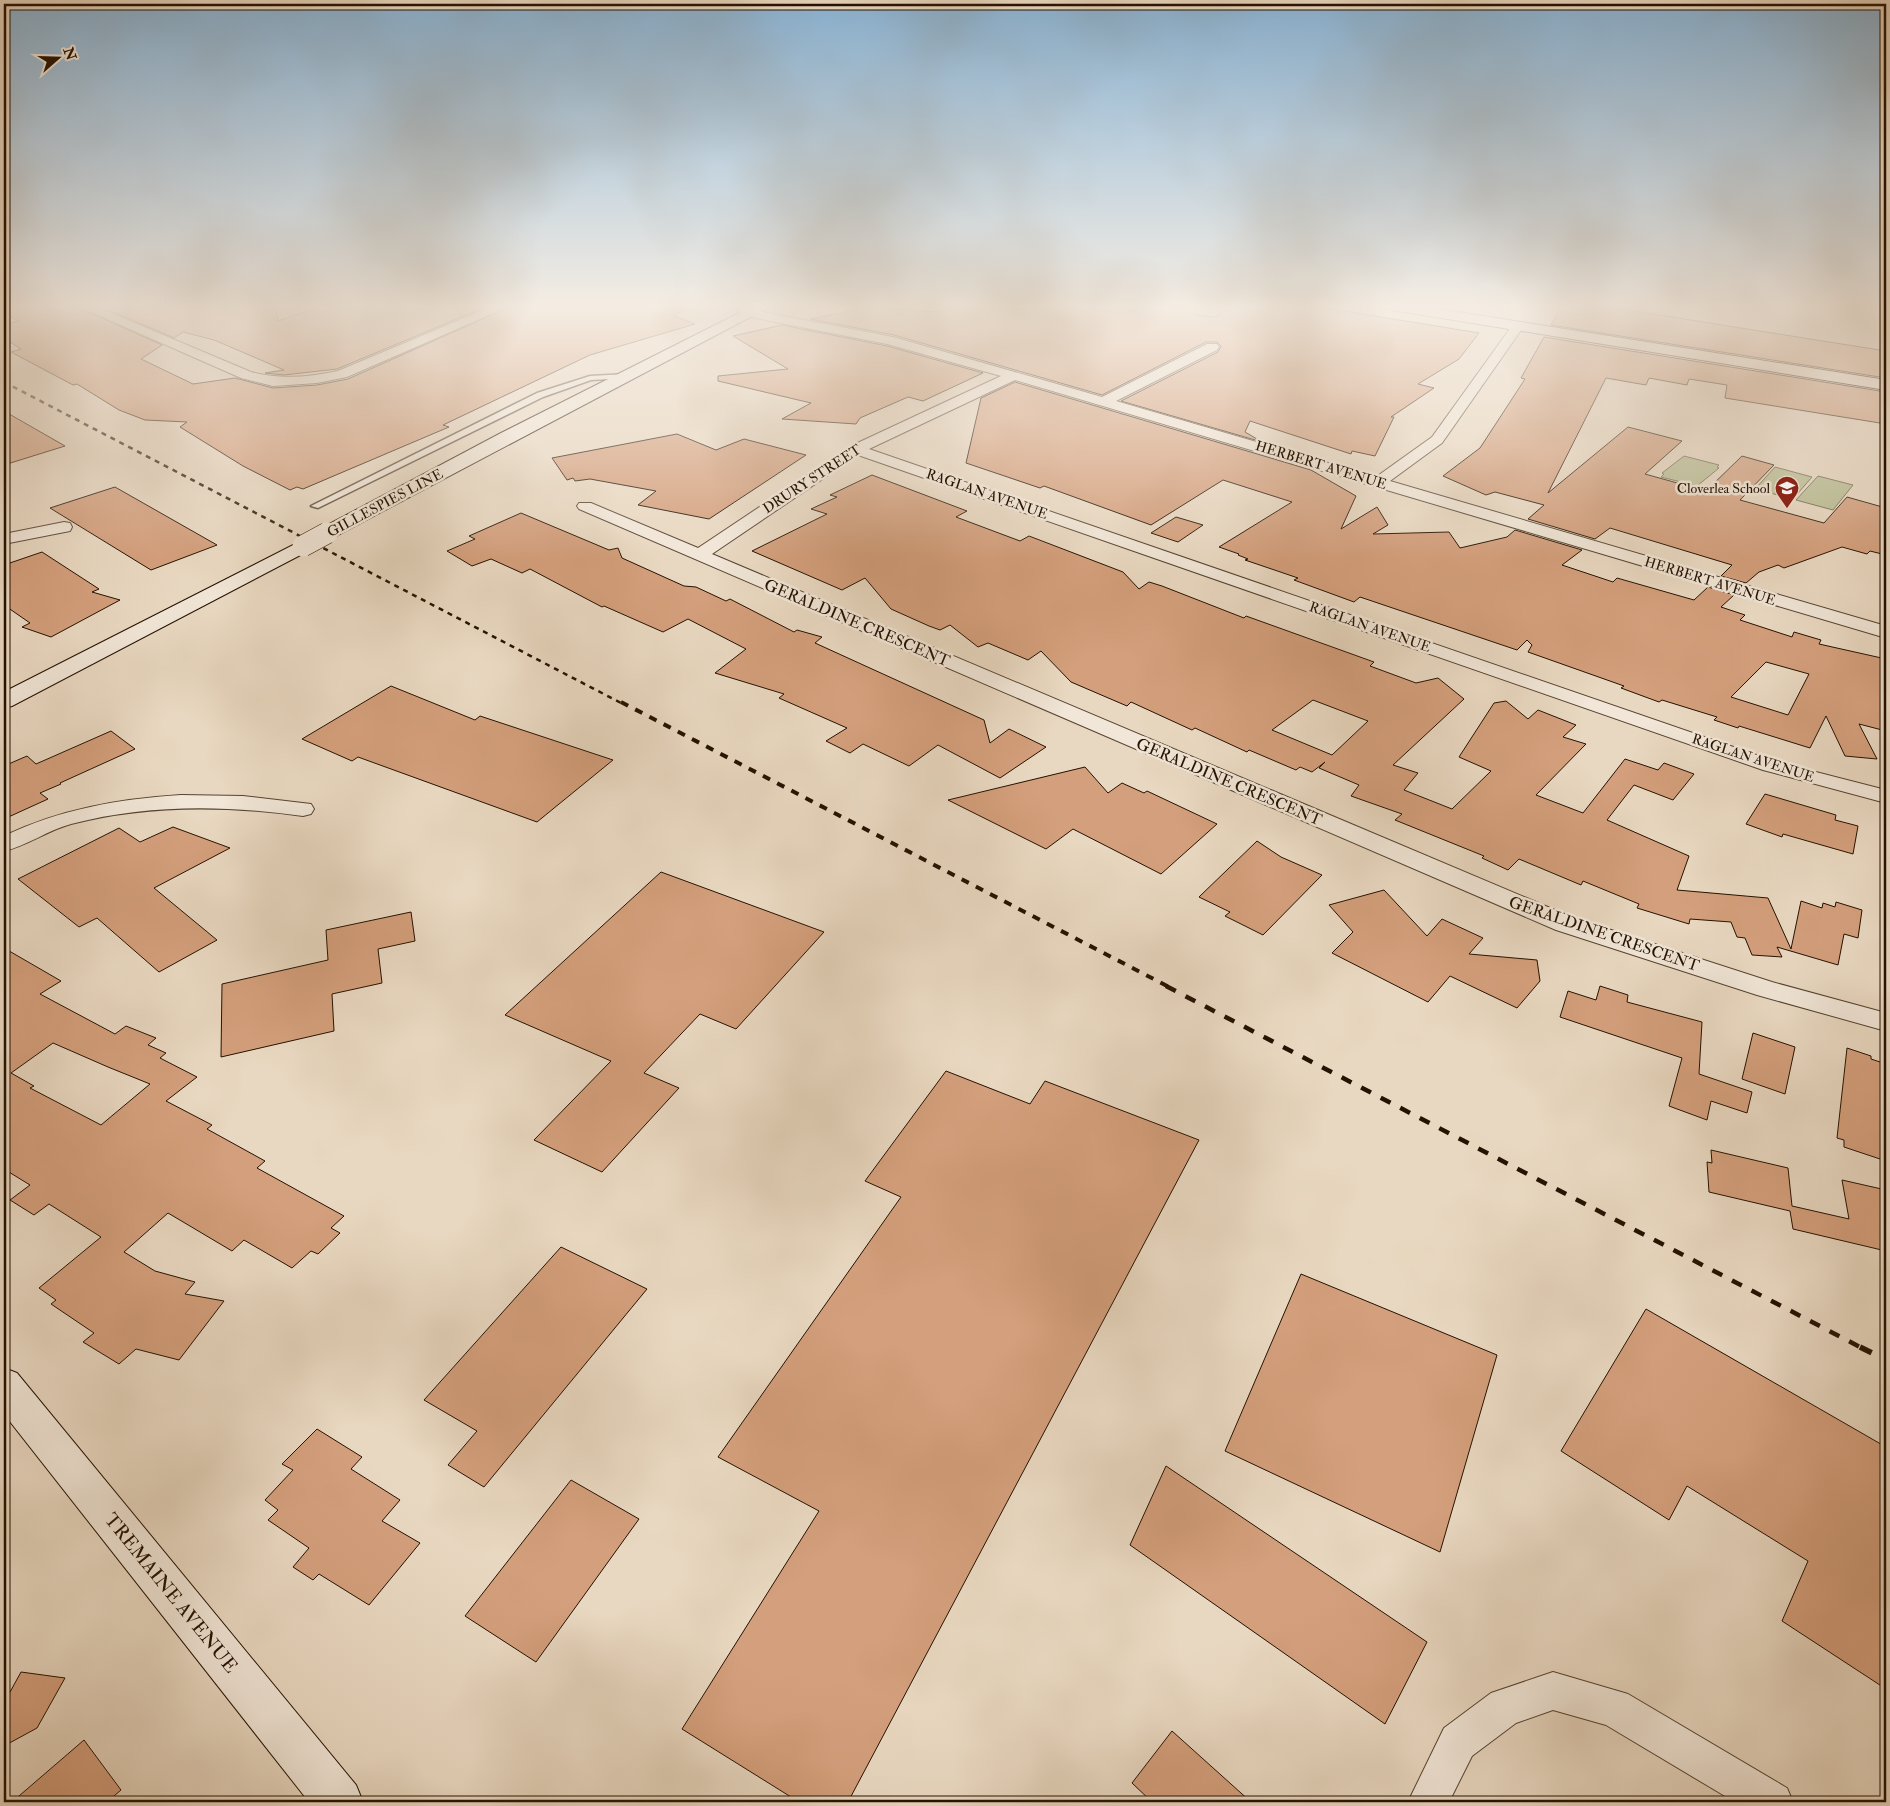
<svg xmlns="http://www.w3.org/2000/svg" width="1890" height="1806" font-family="'IM FELL Double Pica',serif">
	<rect width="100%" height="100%" fill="#e9d8c1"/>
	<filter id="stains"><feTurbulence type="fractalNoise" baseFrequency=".004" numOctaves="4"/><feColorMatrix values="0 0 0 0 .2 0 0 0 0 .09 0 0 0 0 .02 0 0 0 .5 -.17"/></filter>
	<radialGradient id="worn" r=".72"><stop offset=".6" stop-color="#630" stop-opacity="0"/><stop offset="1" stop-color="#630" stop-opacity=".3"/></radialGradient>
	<g fill="#b8be92" stroke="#6e6849">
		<path d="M 1684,456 L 1719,465 L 1717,467 L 1719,468 L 1697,486 L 1661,477 L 1664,474 L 1662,473 Z"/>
		<path d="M 1775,467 L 1812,477 L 1793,499 L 1755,489 Z"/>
		<path d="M 1818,476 L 1853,485 L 1833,510 L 1796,500 Z"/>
	</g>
	<g fill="#d49f7c" stroke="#241100" fill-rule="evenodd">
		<path d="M 4,305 L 73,305 L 162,345 L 141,359 L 193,384 L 235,378 L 273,388 L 317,385 L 348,379 L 514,305 L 652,305 L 683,309 L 674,316 L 695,324 L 590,355 L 443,425 L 449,427 L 303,489 L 297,487 L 290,490 L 243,466 L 180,427 L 187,422 L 145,420 L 119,410 L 77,384 L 73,385 L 11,352 L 21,349 L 4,338 L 4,325 L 19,321 L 4,314 Z"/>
		<path d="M 97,305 L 275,305 L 278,321 L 326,305 L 490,305 L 337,369 L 284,375 L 265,373 L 284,370 L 214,340 L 183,332 L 174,338 Z"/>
		<path d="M 951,305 L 959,307 L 965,305 L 1186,305 L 1197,315 L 1216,317 L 1231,305 L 1247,307 L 1307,305 L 1479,333 L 1459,359 L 1418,384 L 1434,388 L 1391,417 L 1394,417 L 1375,456 L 1352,451 L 1351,454 L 1250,421 L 1245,432 L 1262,442 L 1121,401 L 1218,352 L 1221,346 L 1217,342 L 1206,342 L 1102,395 L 894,335 L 810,319 L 869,307 L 937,312 Z"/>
		<path d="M 1563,305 L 1596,305 L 1886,351 L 1886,378 L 1551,325 Z"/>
		<path d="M 782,325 L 887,346 L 983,373 L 923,401 L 908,397 L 860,418 L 856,424 L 782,419 L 811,403 L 718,381 L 718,376 L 788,369 L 733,336 Z"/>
		<path d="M 1544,337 L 1886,392 L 1886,424 L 1725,398 L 1727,385 L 1689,379 L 1687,385 L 1649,378 L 1646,385 L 1606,378 L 1548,493 L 1628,427 L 1682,441 L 1645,474 L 1706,491 L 1742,456 L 1774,465 L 1740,500 L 1824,523 L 1847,497 L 1886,508 L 1886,555 L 1870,551 L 1867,554 L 1842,547 L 1784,568 L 1778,565 L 1759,572 L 1746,583 L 1721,576 L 1732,565 L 1610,528 L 1595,539 L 1528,519 L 1544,505 L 1495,492 L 1486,495 L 1443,476 L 1480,448 L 1525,379 L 1521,378 Z"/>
		<path d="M 1015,382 L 1311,470 L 1356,496 L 1341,529 L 1377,507 L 1388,525 L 1373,534 L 1449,532 L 1460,548 L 1507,537 L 1515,530 L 1582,550 L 1562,565 L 1613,582 L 1617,578 L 1694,600 L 1708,587 L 1734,595 L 1721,607 L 1745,615 L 1740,620 L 1792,637 L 1794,632 L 1821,640 L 1819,644 L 1886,659 L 1886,731 L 1859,724 L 1877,759 L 1845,756 L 1826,716 L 1810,748 L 1739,726 L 1738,728 L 1714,720 L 1717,717 L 1662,700 L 1659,702 L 1621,688 L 1624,686 L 1528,652 L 1532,645 L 1527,640 L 1517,650 L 1360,597 L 1354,602 L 1294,580 L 1298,578 L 1245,560 L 1248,559 L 1238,555 L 1239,554 L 1219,547 L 1292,502 L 1223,480 L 1151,525 L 1044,486 L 1040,488 L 966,463 L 981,398 ZM 1766,662 L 1809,674 L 1788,715 L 1731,697 Z"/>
		<path d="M 4,411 L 65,446 L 4,465 Z"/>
		<path d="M 677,434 L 716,450 L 744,439 L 806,455 L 709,519 L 638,505 L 656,491 L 590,479 L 575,481 L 573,478 L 567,480 L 552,458 Z"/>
		<path d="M 872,475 L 967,511 L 956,517 L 1020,541 L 1029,536 L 1123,572 L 1139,589 L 1149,582 L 1162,586 L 1244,618 L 1246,616 L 1374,662 L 1370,666 L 1416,683 L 1438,678 L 1464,699 L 1393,765 L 1418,773 L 1404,790 L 1452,809 L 1491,771 L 1459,757 L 1494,703 L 1506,701 L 1528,719 L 1538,710 L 1576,725 L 1563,737 L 1586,744 L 1536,795 L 1583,813 L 1625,759 L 1658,770 L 1664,763 L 1694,774 L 1673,800 L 1634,785 L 1607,820 L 1689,856 L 1677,890 L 1768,898 L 1791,949 L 1801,901 L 1822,908 L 1823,903 L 1835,907 L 1836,902 L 1862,910 L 1858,938 L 1844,934 L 1838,965 L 1777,947 L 1782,957 L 1752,955 L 1745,938 L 1737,937 L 1731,922 L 1690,919 L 1689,924 L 1637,908 L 1639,904 L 1583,881 L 1581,885 L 1519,859 L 1508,870 L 1482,858 L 1484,856 L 1395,820 L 1402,814 L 1351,796 L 1359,785 L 1319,768 L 1325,762 L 1312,772 L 1300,767 L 1296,770 L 1249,750 L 1247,752 L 1195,728 L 1192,730 L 1131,702 L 1127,706 L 1071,682 L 1041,651 L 1028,660 L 988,643 L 978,647 L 950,625 L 940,630 L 929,626 L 891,609 L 865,578 L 842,590 L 752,551 L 827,514 L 811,509 L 837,497 L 830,495 ZM 1313,700 L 1368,721 L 1332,755 L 1272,730 Z"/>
		<path d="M 115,487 L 217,545 L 151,570 L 50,508 Z"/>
		<path d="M 521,513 L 609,550 L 618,548 L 622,558 L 684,586 L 696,587 L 726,601 L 730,599 L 794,632 L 797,630 L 822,637 L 815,643 L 984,720 L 990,743 L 1009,729 L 1046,747 L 1000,778 L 938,745 L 909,766 L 863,744 L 850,753 L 826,741 L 847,728 L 779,698 L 784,694 L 715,673 L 746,649 L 688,619 L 663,632 L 604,606 L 602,607 L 530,569 L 522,573 L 491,559 L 472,566 L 447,551 L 475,539 L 469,536 Z"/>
		<path d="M 1176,517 L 1203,525 L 1178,542 L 1151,533 Z"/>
		<path d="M 42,552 L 99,589 L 92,592 L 120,600 L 51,637 L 22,627 L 30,623 L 4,605 L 4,565 Z"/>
		<path d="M 391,686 L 475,720 L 480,716 L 613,760 L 537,822 L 358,757 L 352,761 L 302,739 Z"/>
		<path d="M 111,731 L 135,749 L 60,783 L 61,784 L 40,793 L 48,799 L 4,819 L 4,766 L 27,756 L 36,764 Z"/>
		<path d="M 1085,767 L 1108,793 L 1122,783 L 1144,793 L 1147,791 L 1217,824 L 1161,874 L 1073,829 L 1046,849 L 948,800 Z"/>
		<path d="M 1765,794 L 1836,815 L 1835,820 L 1858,826 L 1853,854 L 1783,834 L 1782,837 L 1746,824 Z"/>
		<path d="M 173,827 L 230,848 L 154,888 L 217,940 L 159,972 L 97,918 L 79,927 L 18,879 L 119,828 L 140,842 Z"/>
		<path d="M 1257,841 L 1281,857 L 1322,875 L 1263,935 L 1225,916 L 1230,912 L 1199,897 Z"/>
		<path d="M 661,872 L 824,932 L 736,1029 L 700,1014 L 644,1073 L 679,1088 L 602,1172 L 534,1140 L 611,1061 L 505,1015 Z"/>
		<path d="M 1384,890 L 1427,936 L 1442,919 L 1483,938 L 1469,954 L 1537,960 L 1540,981 L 1517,1008 L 1450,976 L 1428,1002 L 1332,953 L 1353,932 L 1329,905 Z"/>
		<path d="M 411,912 L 415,941 L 378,949 L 382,983 L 332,994 L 334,1031 L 221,1057 L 222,984 L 328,960 L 326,930 Z"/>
		<path d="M 4,948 L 61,981 L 40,994 L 115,1034 L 126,1026 L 156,1038 L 148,1045 L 166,1053 L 160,1058 L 197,1077 L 166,1101 L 212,1125 L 207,1129 L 265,1161 L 257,1168 L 344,1216 L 331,1228 L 340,1233 L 318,1254 L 311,1251 L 292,1268 L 244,1240 L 232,1251 L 168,1213 L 124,1252 L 155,1271 L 195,1282 L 185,1294 L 224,1301 L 179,1360 L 136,1349 L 119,1364 L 83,1342 L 94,1333 L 51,1304 L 56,1300 L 39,1288 L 101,1237 L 49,1204 L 34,1215 L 10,1200 L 30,1185 L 4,1169 ZM 53,1043 L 108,1067 L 150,1084 L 101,1125 L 30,1088 L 34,1086 L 11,1073 Z"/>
		<path d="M 1600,986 L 1628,995 L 1627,1002 L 1702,1022 L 1699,1074 L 1752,1092 L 1747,1113 L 1711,1101 L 1707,1120 L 1669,1106 L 1682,1058 L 1560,1017 L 1568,991 L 1596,1000 Z"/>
		<path d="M 1753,1033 L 1795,1047 L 1785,1094 L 1742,1079 Z"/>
		<path d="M 1847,1048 L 1871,1056 L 1871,1059 L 1886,1064 L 1886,1161 L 1844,1147 L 1844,1140 L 1837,1138 Z"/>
		<path d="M 946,1071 L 1030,1104 L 1045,1081 L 1199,1140 L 848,1802 L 799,1802 L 682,1729 L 819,1511 L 718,1457 L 901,1197 L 865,1181 Z"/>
		<path d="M 1711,1150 L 1788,1168 L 1792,1206 L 1849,1219 L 1842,1180 L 1886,1190 L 1886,1251 L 1793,1229 L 1790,1211 L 1709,1192 L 1707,1162 L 1712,1163 Z"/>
		<path d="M 561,1247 L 647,1289 L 484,1487 L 448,1465 L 477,1431 L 424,1400 Z"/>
		<path d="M 1301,1274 L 1497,1355 L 1440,1552 L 1225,1451 Z"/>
		<path d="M 1646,1309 L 1886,1447 L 1886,1689 L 1782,1621 L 1808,1561 L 1687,1486 L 1669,1520 L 1561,1451 Z"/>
		<path d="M 317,1429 L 362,1457 L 351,1469 L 400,1500 L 382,1521 L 420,1543 L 369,1605 L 319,1574 L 313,1580 L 293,1567 L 309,1548 L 268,1520 L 278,1510 L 265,1500 L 293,1470 L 282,1464 Z"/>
		<path d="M 1166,1466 L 1427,1642 L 1385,1724 L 1130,1545 Z"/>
		<path d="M 571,1480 L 639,1519 L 536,1662 L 465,1616 Z"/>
		<path d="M 21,1672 L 65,1678 L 37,1728 L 4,1746 L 4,1703 Z"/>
		<path d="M 1172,1731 L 1251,1802 L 1152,1802 L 1132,1783 Z"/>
		<path d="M 84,1740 L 121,1790 L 107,1802 L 12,1802 Z"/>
	</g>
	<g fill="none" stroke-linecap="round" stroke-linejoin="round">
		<defs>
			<path id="lane" d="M 627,374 L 630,374 L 630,378 L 591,380 L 543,397 L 318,508 L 311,506 L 537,393 L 590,376 Z"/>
			<g id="street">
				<path d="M 75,305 L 92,305 L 251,372 C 280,380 309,377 338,371 L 495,305 L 512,305 L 347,377 L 317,383 L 273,386 L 241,378 Z"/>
				<path d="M 724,305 L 746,305 L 763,312 L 893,337 L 1102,397 L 1207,344 L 1217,344 L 1219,347 L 1217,350 L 1116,401 L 1376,477 L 1432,437 L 1514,323 L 1522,323 L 1524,326 L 1442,443 L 1390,481 L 1886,626 L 1886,638 L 1015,380 L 869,449 L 1777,762 L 1886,790 L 1886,803 L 1763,770 L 858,455 L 712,554 L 1574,918 L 1772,982 L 1886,1013 L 1886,1031 L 1757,995 L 1556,930 L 579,509 L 577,506 L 579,503 L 591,503 L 698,548 L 851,446 L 1001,376 L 887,344 L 756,318 Z"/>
				<path d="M 64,522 L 70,523 L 72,527 L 70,531 L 4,544 L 4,534 Z"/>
				<path d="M 181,795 L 243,796 L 311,804 L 314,809 L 311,814 L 303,816 C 225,805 147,804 71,824 C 48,830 27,846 4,851 L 4,836 C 60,809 119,799 181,795 Z"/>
				<path d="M 1553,1672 L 1628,1694 L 1787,1788 L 1793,1802 L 1735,1802 L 1606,1725 L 1553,1710 L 1516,1723 L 1472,1756 L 1449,1802 L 1408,1802 L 1444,1728 L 1491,1693 Z"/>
			</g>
			<g id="secondary">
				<path d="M 755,305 L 773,305 L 334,537 L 320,537 L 317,533 L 320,529 L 501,433 Z"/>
				<path d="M 1379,305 L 1414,305 L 1886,380 L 1886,390 L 1386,309 Z"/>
				<path d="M 303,540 L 310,542 L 313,546 L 310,550 L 12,706 L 4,708 L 4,692 Z"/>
				<path d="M 4,1368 L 17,1373 L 356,1785 L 363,1802 L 309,1802 L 4,1414 Z"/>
			</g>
		</defs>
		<use href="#lane" stroke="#554330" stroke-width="3"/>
		<use href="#street" stroke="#554330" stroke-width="2"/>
		<use href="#secondary" stroke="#241100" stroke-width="2"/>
		<use href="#lane" fill="#f1e6d7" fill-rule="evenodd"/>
		<use href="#street" fill="#f1e6d7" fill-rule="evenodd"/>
		<use href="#secondary" fill="#f1e6d7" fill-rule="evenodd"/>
		<path stroke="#241100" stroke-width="2.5" stroke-dasharray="5 5" stroke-linecap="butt" d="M 4,382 L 623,704"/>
		<path stroke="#241100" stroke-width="4" stroke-dasharray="8 8" stroke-linecap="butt" d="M 621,702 L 1169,987"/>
		<path stroke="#241100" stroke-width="4.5" stroke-dasharray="11 11" stroke-linecap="butt" d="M 1166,986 L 1862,1348"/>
		<path stroke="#241100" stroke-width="5.5" stroke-dasharray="13 13" stroke-linecap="butt" d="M 1860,1347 L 1886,1360"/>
		<defs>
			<path id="secondary-bridge" d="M 303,546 L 327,533"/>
		</defs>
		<use href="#secondary-bridge" stroke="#241100" stroke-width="22" stroke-linecap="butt"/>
		<use href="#secondary-bridge" stroke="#f1e6d7" stroke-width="21"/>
	</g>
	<linearGradient id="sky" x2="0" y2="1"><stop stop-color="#8ab5d7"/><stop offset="0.55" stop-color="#f5ede3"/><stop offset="1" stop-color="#f5ede3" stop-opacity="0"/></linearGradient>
	<rect width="1890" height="558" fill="url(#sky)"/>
	<defs>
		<symbol id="school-pin" viewBox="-11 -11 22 30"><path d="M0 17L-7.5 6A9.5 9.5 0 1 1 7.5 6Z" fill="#8f2418" stroke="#f1e6d7"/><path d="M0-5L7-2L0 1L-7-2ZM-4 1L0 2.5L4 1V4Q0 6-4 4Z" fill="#fff"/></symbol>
	</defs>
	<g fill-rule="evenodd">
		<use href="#school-pin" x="1773" y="474" width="28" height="38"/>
	</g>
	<g text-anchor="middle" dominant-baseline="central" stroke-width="5" stroke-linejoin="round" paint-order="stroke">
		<g font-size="14" fill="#241100" stroke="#f1e6d7">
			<text transform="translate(1321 465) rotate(17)">HERBERT AVENUE</text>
			<text transform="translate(812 479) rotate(-33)">DRURY STREET</text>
			<text transform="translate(987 494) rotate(19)">RAGLAN AVENUE</text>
			<text transform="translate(385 503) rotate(-28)">GILLESPIES LINE</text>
			<text transform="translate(1710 581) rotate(17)">HERBERT AVENUE</text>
			<text transform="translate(1370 627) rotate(19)">RAGLAN AVENUE</text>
			<text transform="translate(1753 758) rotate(18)">RAGLAN AVENUE</text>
		</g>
		<g font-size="14" fill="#241100" stroke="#f1e6d7" text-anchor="end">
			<text x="1770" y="488">Cloverlea School</text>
		</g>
		<g font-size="16" fill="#241100" stroke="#f1e6d7">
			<text transform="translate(857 623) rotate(23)">GERALDINE CRESCENT</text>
			<text transform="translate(1229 782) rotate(23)">GERALDINE CRESCENT</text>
			<text transform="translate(1604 934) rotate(19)">GERALDINE CRESCENT</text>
		</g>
		<g font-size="19" fill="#241100" stroke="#f1e6d7">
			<text transform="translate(171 1593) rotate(51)">TREMAINE AVENUE</text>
		</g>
	</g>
	<rect width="1890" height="1806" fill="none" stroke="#e9d8c1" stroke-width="20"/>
	<rect x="5" y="5" width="1880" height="1796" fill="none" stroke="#241100" stroke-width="2.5"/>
	<rect x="10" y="10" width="1870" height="1786" fill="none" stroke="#241100"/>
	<g transform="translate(58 58) rotate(70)" stroke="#f1e6d7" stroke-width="4" paint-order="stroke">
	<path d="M0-4L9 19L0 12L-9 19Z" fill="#241100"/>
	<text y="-8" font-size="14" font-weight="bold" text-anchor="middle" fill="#241100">N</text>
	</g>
	<rect width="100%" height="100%" filter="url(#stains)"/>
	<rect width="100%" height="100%" fill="url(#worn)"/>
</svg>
